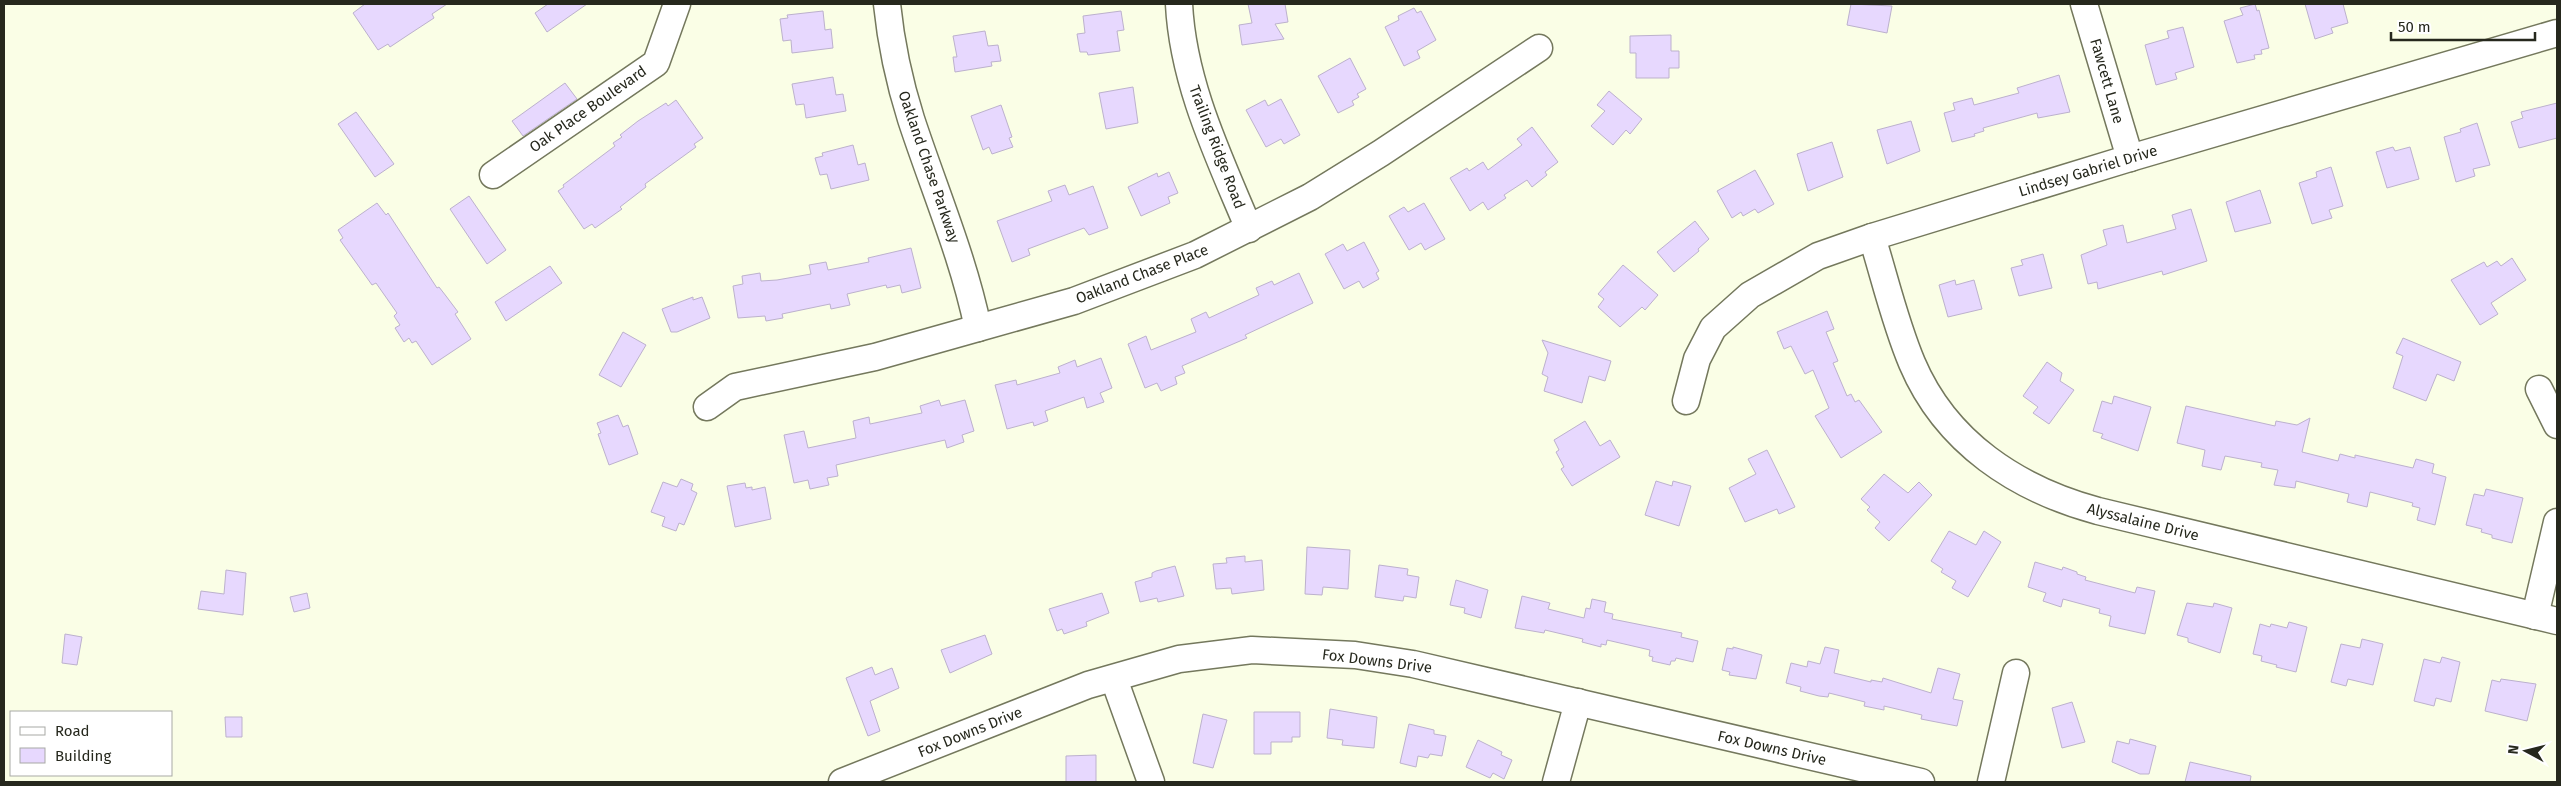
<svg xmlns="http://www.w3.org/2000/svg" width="2561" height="786" font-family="'Fira Sans',sans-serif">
	<rect width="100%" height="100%" fill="#fafee6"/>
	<g fill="#e7d8fe" stroke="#bcb1cd">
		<path d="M 365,4 L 447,4 L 432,14 L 434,18 L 408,35 L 390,47 L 388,44 L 378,50 L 353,13 Z"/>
		<path d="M 548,4 L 587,4 L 547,32 L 535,13 Z"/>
		<path d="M 1248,4 L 1285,4 L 1288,22 L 1275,24 L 1284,39 L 1242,45 L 1239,25 L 1252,23 Z"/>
		<path d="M 1851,4 L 1892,6 L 1887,33 L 1847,25 Z"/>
		<path d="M 2255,4 L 2257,11 L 2259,10 L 2269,48 L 2261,50 L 2262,54 L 2254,55 L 2255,59 L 2237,63 L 2224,21 L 2243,15 L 2240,8 Z"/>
		<path d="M 2305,4 L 2343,4 L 2348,23 L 2331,28 L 2333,33 L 2315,39 Z"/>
		<path d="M 1414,8 L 1417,13 L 1421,11 L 1436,40 L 1417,51 L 1420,58 L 1404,66 L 1385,27 L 1399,20 L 1398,16 Z"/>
		<path d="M 823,11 L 825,30 L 831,29 L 833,48 L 792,53 L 791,40 L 783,41 L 780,19 L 788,18 L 787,15 Z"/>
		<path d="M 1121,11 L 1124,30 L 1117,31 L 1120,51 L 1088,55 L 1087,52 L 1080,52 L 1077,34 L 1085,33 L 1083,16 Z"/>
		<path d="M 2183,27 L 2194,67 L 2175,73 L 2177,79 L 2156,85 L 2145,45 L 2169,38 L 2167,31 Z"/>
		<path d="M 985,31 L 988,46 L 998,45 L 1001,61 L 991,62 L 992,66 L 955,72 L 953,57 L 957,57 L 953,36 Z"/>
		<path d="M 1671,35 L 1671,51 L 1679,51 L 1679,68 L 1669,68 L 1669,78 L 1636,78 L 1636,53 L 1630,53 L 1630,36 Z"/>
		<path d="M 1350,58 L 1366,89 L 1357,94 L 1359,97 L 1352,101 L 1354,105 L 1338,113 L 1318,76 Z"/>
		<path d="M 2059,75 L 2070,112 L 2038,118 L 2037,113 L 1983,128 L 1984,131 L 1974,134 L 1975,136 L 1952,142 L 1944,113 L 1955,110 L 1953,103 L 1972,98 L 1974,105 L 2019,93 L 2017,88 Z"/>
		<path d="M 833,77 L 836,95 L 843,94 L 846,111 L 806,118 L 804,104 L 796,105 L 792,84 Z"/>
		<path d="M 565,83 L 577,99 L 523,136 L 512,121 Z"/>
		<path d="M 1133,87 L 1138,123 L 1106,129 L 1099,93 Z"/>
		<path d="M 1609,91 L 1642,119 L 1630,134 L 1626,130 L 1613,145 L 1591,126 L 1605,111 L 1597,105 Z"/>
		<path d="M 1281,99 L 1300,135 L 1284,144 L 1281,139 L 1266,147 L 1246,110 L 1265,100 L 1268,106 Z"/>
		<path d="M 676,100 L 703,138 L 694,144 L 696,147 L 645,184 L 646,187 L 620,207 L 622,209 L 595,228 L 592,224 L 584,229 L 558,191 L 564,187 L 563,185 L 615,146 L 613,143 L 622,137 L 620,135 L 638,121 L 666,103 L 668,106 Z"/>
		<path d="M 2557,103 L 2557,138 L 2519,148 L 2511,122 L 2523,118 L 2521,112 Z"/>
		<path d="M 1001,105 L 1012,137 L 1009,138 L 1013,147 L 992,154 L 989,147 L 983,150 L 971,116 Z"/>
		<path d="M 356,112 L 394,164 L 375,177 L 338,124 Z"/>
		<path d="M 1911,121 L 1920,151 L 1887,164 L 1877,130 Z"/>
		<path d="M 2477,123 L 2490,165 L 2473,169 L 2475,176 L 2456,182 L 2444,137 L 2461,132 L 2460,129 Z"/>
		<path d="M 1532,127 L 1558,162 L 1545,172 L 1547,175 L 1532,187 L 1527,180 L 1504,195 L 1506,198 L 1488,210 L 1483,202 L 1470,211 L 1450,178 L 1467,168 L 1469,171 L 1483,162 L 1488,170 L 1522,145 L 1517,139 Z"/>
		<path d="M 1832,142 L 1843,177 L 1808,191 L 1797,154 Z"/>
		<path d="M 853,145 L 858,165 L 865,163 L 869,180 L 831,189 L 827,174 L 820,175 L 815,158 L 823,156 L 822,153 Z"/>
		<path d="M 2393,147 L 2395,151 L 2410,147 L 2419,179 L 2387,188 L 2376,152 Z"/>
		<path d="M 2331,167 L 2343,206 L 2329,210 L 2332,218 L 2312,224 L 2299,183 L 2317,177 L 2316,172 Z"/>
		<path d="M 1755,170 L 1774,204 L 1758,213 L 1755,209 L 1743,216 L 1741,212 L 1732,218 L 1717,191 Z"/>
		<path d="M 1169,172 L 1178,193 L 1168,197 L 1170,203 L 1141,216 L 1128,187 L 1157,173 L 1158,177 Z"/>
		<path d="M 1065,185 L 1069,195 L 1093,186 L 1108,228 L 1089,235 L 1084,228 L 1028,249 L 1030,255 L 1012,262 L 997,221 L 1052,201 L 1048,191 Z"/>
		<path d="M 2260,190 L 2271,223 L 2235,232 L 2226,202 Z"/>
		<path d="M 469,196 L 506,250 L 487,264 L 450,209 Z"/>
		<path d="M 377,203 L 386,215 L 388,213 L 437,288 L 439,287 L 446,296 L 458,312 L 455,314 L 471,339 L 432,365 L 416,341 L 412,343 L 409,338 L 404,342 L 395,328 L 400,325 L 394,316 L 397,313 L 376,283 L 372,285 L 340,240 L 343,238 L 338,230 Z"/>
		<path d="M 1424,203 L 1445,239 L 1425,250 L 1421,243 L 1409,250 L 1389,216 L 1404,207 L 1408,212 Z"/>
		<path d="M 2191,209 L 2207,261 L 2163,275 L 2162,271 L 2098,289 L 2097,282 L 2088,284 L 2081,255 L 2107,245 L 2103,230 L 2123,225 L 2127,243 L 2176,229 L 2172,215 Z"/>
		<path d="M 1695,221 L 1709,239 L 1698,249 L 1699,251 L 1674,272 L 1657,252 Z"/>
		<path d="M 1364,242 L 1379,271 L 1376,273 L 1379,279 L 1363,288 L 1359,281 L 1344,289 L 1325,254 L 1343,244 L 1347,251 Z"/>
		<path d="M 911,248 L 921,288 L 902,293 L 900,285 L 887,288 L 886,285 L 847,294 L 850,305 L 831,309 L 830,304 L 782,314 L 783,318 L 766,321 L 765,316 L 738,318 L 733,286 L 743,284 L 742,276 L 760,273 L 761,281 L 777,280 L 811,274 L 809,265 L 826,262 L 828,270 L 869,262 L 868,258 Z"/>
		<path d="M 2043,254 L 2052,288 L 2019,296 L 2011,268 L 2023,265 L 2021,260 Z"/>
		<path d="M 2512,258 L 2526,280 L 2491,303 L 2498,314 L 2480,325 L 2451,280 L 2484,262 L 2487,267 L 2497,261 L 2501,266 Z"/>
		<path d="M 1623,265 L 1658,295 L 1645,310 L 1642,307 L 1620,327 L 1598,307 L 1604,299 L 1598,294 Z"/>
		<path d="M 550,266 L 562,283 L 506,321 L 495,302 Z"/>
		<path d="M 1299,273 L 1313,303 L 1245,335 L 1247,338 L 1182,366 L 1185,373 L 1175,377 L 1177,384 L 1161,391 L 1157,383 L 1145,388 L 1128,344 L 1146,336 L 1151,350 L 1196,332 L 1191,319 L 1206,312 L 1209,318 L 1259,295 L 1256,288 L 1272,281 L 1274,285 Z"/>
		<path d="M 1955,280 L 1956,285 L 1974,280 L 1982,309 L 1948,317 L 1939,285 Z"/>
		<path d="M 693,297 L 693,300 L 702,297 L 710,318 L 677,332 L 671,332 L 662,309 Z"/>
		<path d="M 1827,311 L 1834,329 L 1826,332 L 1838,361 L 1833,363 L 1847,396 L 1851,394 L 1855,402 L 1859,400 L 1882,432 L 1841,458 L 1815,416 L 1829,408 L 1813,370 L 1805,374 L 1791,346 L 1784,349 L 1777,332 Z"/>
		<path d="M 623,332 L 646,345 L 621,387 L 599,375 Z"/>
		<path d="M 2403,338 L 2461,362 L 2454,381 L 2437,374 L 2426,401 L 2393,388 L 2403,356 L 2396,353 Z"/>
		<path d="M 1542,340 L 1611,361 L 1605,381 L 1589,376 L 1582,403 L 1544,391 L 1548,377 L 1542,374 L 1548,353 Z"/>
		<path d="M 1101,358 L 1112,388 L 1100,393 L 1104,402 L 1087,408 L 1084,397 L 1045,411 L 1048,421 L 1034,426 L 1033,422 L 1007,429 L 995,385 L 1016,380 L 1017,385 L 1060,373 L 1058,367 L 1075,360 L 1077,367 Z"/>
		<path d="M 2047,362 L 2062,373 L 2060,381 L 2074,390 L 2049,424 L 2033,413 L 2038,407 L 2023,396 Z"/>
		<path d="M 2114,396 L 2151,407 L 2138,451 L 2101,438 L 2103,434 L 2093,431 L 2102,401 L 2112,404 Z"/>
		<path d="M 939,400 L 941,406 L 965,400 L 974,431 L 962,435 L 964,442 L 947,448 L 945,440 L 836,465 L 838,476 L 827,478 L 829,485 L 810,489 L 808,480 L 794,483 L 784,435 L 804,431 L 808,448 L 856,438 L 853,421 L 869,417 L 870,424 L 922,413 L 920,406 Z"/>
		<path d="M 2186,406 L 2275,426 L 2276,421 L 2297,425 L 2310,418 L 2302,452 L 2338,461 L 2340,454 L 2355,458 L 2355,455 L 2413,468 L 2416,459 L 2434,464 L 2432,473 L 2446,477 L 2435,525 L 2417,520 L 2420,508 L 2412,506 L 2413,503 L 2370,492 L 2367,507 L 2347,502 L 2349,494 L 2296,481 L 2295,488 L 2274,485 L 2278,470 L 2261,467 L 2262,463 L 2225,456 L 2221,470 L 2202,466 L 2205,450 L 2177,443 Z"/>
		<path d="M 618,415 L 623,427 L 628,425 L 638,454 L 609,465 L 598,434 L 601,433 L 597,423 Z"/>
		<path d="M 1585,421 L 1600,446 L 1610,440 L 1620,457 L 1572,486 L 1561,469 L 1564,467 L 1556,452 L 1559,450 L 1554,440 Z"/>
		<path d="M 1767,450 L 1795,507 L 1779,514 L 1777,509 L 1745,522 L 1729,488 L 1756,474 L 1748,459 Z"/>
		<path d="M 1884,474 L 1908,493 L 1919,482 L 1932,495 L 1889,541 L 1875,528 L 1880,522 L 1867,510 L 1870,507 L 1861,499 Z"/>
		<path d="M 681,479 L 693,484 L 691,490 L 697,493 L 684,525 L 679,523 L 676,531 L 662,526 L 665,517 L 651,512 L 663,482 L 677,487 Z"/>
		<path d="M 1656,481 L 1672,486 L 1673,481 L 1691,486 L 1679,526 L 1645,515 Z"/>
		<path d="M 745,483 L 746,488 L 752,487 L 752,490 L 765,487 L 771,519 L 735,527 L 727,486 Z"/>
		<path d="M 2486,489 L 2523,498 L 2512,543 L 2492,538 L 2492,535 L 2481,532 L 2482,529 L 2466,525 L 2474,494 L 2484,496 Z"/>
		<path d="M 1949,531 L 1976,545 L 1984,531 L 2001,542 L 1968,597 L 1952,588 L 1956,581 L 1941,572 L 1943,569 L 1931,561 Z"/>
		<path d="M 1307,547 L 1350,550 L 1348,589 L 1323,587 L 1322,595 L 1305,594 Z"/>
		<path d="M 1245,556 L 1245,562 L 1262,560 L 1264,590 L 1232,594 L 1231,588 L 1216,589 L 1213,564 L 1227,563 L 1226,558 Z"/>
		<path d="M 2035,562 L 2062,570 L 2063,567 L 2077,572 L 2077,574 L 2086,577 L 2085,580 L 2135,593 L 2137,587 L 2155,591 L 2145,634 L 2109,626 L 2111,616 L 2099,613 L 2100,609 L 2063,599 L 2061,607 L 2043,601 L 2046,593 L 2028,587 Z"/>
		<path d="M 1379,565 L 1408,569 L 1407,575 L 1419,577 L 1416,598 L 1404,596 L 1403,601 L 1375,597 Z"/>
		<path d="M 1175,566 L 1184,596 L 1158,602 L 1157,598 L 1140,602 L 1135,582 L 1152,577 L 1152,573 L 1156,571 Z"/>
		<path d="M 226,570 L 246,573 L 243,615 L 198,609 L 201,591 L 224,594 Z"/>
		<path d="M 1456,580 L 1488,590 L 1481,618 L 1464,613 L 1465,608 L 1450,605 Z"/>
		<path d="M 307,593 L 310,608 L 294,612 L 290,597 Z"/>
		<path d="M 1102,593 L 1109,613 L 1086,622 L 1087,626 L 1064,634 L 1062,629 L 1057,631 L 1049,609 Z"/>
		<path d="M 1522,596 L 1550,603 L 1548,609 L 1584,618 L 1586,608 L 1590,609 L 1592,599 L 1606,602 L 1604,612 L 1613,614 L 1612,619 L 1682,633 L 1681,637 L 1698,641 L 1693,662 L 1676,658 L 1675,661 L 1671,661 L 1670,665 L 1652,661 L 1653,657 L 1649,656 L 1650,650 L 1607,640 L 1606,645 L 1601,644 L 1601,647 L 1582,642 L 1583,639 L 1545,630 L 1544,633 L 1515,628 Z"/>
		<path d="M 2187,603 L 2213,607 L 2214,603 L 2232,608 L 2220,653 L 2188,642 L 2188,638 L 2177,635 Z"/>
		<path d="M 2289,622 L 2307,627 L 2296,672 L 2276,667 L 2277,665 L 2261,661 L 2262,656 L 2253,654 L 2260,624 L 2270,627 L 2271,624 L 2287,628 Z"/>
		<path d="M 65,634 L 82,637 L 77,665 L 62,663 Z"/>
		<path d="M 985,635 L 992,654 L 950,673 L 941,650 Z"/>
		<path d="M 2362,639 L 2383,644 L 2373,685 L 2348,679 L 2346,686 L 2331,682 L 2341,644 L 2360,648 Z"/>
		<path d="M 1733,647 L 1762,655 L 1756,679 L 1729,675 L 1730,672 L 1722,670 L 1727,648 L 1733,649 Z"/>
		<path d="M 1825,647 L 1839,650 L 1834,673 L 1871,682 L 1871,680 L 1882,682 L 1883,678 L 1931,693 L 1938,668 L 1960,674 L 1953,699 L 1963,701 L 1957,726 L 1921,719 L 1922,715 L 1884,706 L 1884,710 L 1864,706 L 1865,702 L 1829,693 L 1828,697 L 1819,696 L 1800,691 L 1801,687 L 1786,683 L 1791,663 L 1807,667 L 1808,661 L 1820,664 Z"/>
		<path d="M 2442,657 L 2460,662 L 2451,702 L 2436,698 L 2434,706 L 2414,701 L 2424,659 L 2440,663 Z"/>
		<path d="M 872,667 L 875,675 L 892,668 L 899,688 L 870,701 L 880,731 L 868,736 L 846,678 Z"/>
		<path d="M 2501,679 L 2536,684 L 2527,721 L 2485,711 L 2492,680 L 2500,682 Z"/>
		<path d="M 2072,702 L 2085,742 L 2062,748 L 2052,708 Z"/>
		<path d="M 1330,709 L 1377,717 L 1374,748 L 1342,745 L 1343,740 L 1327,738 Z"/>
		<path d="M 1254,712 L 1300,712 L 1300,737 L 1292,737 L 1292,742 L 1271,742 L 1271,754 L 1254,754 Z"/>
		<path d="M 1203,714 L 1227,720 L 1213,768 L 1193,763 Z"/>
		<path d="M 225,717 L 242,717 L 242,737 L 226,737 Z"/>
		<path d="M 1409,724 L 1434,730 L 1434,734 L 1446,736 L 1442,756 L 1430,754 L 1428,758 L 1418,756 L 1416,767 L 1400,763 Z"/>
		<path d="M 2130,739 L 2156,746 L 2149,774 L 2140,774 L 2112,762 L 2117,741 L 2129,744 Z"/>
		<path d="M 1478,740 L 1502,752 L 1501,755 L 1512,760 L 1504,779 L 1493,773 L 1490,778 L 1466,767 Z"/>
		<path d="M 1096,755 L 1096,782 L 1066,782 L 1066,756 Z"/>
		<path d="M 2190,762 L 2251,776 L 2250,782 L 2185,782 Z"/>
	</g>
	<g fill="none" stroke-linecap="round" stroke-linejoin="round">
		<defs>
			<g id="minor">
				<path d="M 887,4 C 891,43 899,81 911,119 C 934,189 963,256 978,328"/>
				<path d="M 1179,4 C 1183,84 1219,157 1249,229"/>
				<path d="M 2084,4 L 2130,158"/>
				<path d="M 493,175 L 656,63 L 677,4"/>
				<path d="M 1872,237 C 1885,279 1895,323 1912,363 C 1946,443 2017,489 2098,511 L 2557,621"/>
				<path d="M 2539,389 L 2557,425"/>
				<path d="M 1686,401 L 1697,359 L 1713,328 L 1750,295 L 1818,256 L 1872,237 L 2130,158 L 2557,33"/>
				<path d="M 707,407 L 735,387 L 875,357 L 978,328 L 1074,301 L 1195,255 L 1310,197 L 1381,153 L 1539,48"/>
				<path d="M 2535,616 L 2557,522"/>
				<path d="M 1114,679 L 1151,782"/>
				<path d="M 842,782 L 1088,685 L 1179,659 L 1252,650 L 1355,655 L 1413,664 L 1921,782"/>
				<path d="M 1556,782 L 1578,702"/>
				<path d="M 1991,782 L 2016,673"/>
			</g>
		</defs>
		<use href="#minor" stroke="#74785d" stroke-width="29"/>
		<use href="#minor" stroke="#fff" stroke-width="26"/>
	</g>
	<g text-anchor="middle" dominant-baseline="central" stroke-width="4" stroke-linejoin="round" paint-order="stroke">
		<g font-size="15" fill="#26281d" stroke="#fff">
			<text transform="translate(2107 81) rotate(74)">Fawcett Lane</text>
			<text transform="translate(588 109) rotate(-35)">Oak Place Boulevard</text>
			<text transform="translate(1217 147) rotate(69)">Trailing Ridge Road</text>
			<text transform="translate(929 167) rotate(71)">Oakland Chase Parkway</text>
			<text transform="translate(2088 171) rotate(-17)">Lindsey Gabriel Drive</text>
			<text transform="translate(1142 274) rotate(-21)">Oakland Chase Place</text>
			<text transform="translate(2143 522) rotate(14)">Alyssalaine Drive</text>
			<text transform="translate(1377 661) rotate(7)">Fox Downs Drive</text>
			<text transform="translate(970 732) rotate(-22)">Fox Downs Drive</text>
			<text transform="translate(1772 748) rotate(13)">Fox Downs Drive</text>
		</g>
	</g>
	<rect width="2561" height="786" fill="none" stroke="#26281d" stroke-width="10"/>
	<rect x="10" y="711" width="162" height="65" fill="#ffffff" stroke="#a8a9a5"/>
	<rect x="20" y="727" width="25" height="8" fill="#ffffff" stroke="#a8a9a5"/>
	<text x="55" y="736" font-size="15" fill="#26281d">Road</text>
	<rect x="20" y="748" width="25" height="15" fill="#e7d8fe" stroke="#a8a9a5"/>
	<text x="55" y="761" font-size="15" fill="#26281d">Building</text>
	<g transform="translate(2526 751) rotate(277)" stroke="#ffffff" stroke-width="4" paint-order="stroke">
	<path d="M0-4L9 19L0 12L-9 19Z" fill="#26281d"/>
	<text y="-8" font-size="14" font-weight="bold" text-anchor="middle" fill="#26281d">N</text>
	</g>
	<path d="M2391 32v8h144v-8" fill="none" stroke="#26281d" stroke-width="2.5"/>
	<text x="2398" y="32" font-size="15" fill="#26281d" stroke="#ffffff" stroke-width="4" paint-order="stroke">50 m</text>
</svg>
